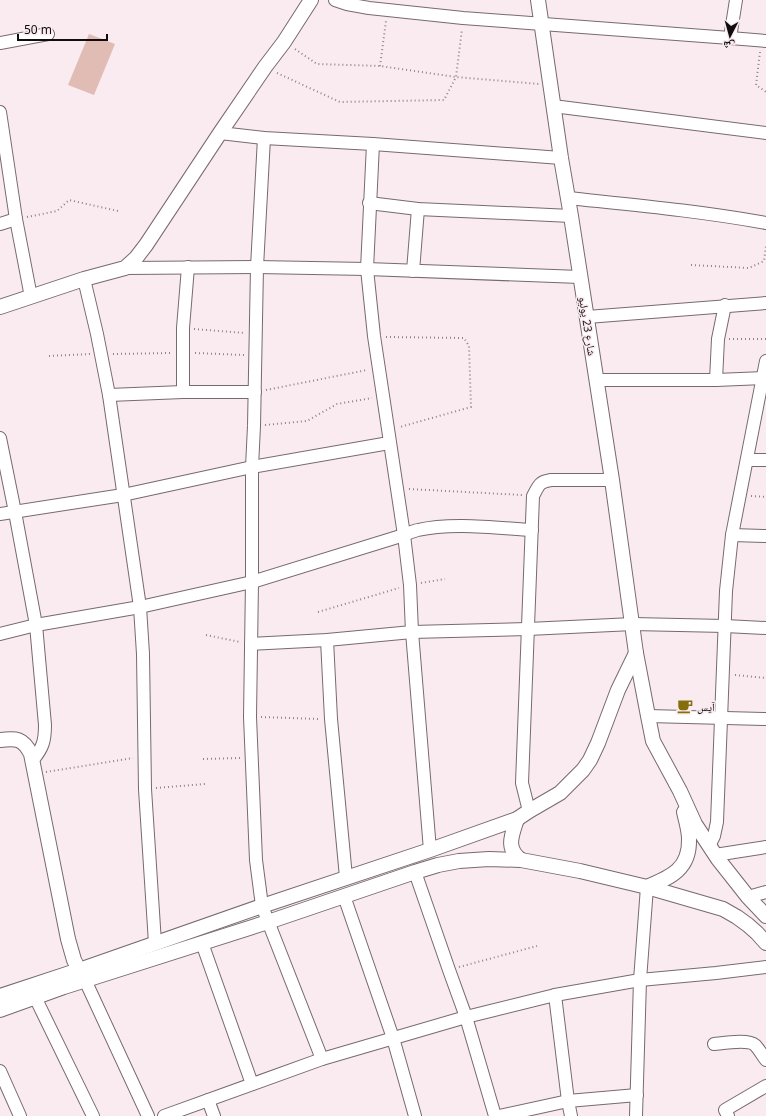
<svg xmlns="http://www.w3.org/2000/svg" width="766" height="1116" font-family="'Noto Sans','Noto Naskh Arabic',sans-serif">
	<rect width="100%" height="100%" fill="#faebf1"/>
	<path fill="#e0bcb4" d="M 89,34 L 115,44 L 94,95 L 68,85 Z"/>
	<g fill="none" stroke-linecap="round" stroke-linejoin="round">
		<defs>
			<g id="minor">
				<path d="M 335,0 L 347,4 L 369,8 L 463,18 L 730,38 L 766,41"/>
				<path d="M 730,38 L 736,0"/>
				<path d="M 0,43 L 48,34"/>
				<path d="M 553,106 L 766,133"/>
				<path d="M 0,112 L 16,219 L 31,297"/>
				<path d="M 220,133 L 264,138 L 373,144 L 561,158"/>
				<path d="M 264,138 L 257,267 L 254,426 L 252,467 L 252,582 L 250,717 L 256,860 L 262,906 L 322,1059"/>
				<path d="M 373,144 L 367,269 L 374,336 L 404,535 L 410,585 L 412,632 L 430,850"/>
				<path d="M 568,198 C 634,205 701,211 766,223"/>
				<path d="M 369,203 L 418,209 L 571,216"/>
				<path d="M 0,224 L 16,219"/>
				<path d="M 125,268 L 257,267 L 367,269 L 580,277"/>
				<path d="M 413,271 L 418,209"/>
				<path d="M 84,279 L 97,334 L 109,395 L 140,607 L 143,654 L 145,789 L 155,943"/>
				<path d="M 587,317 L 766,303"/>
				<path d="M 597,380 L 716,380 L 766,378"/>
				<path d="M 716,380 L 718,339 L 725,305"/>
				<path d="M 183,392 L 183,328 L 188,267"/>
				<path d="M 109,395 L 183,392 L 255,392"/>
				<path d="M 0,438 L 15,512 L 36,625 L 45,725 C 45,741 43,748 32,761"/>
				<path d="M 747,460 L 766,460"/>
				<path d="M 0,514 L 123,495 L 252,467 L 389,443"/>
				<path d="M 732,535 L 766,536"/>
				<path d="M 0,634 L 36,625 L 140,607 L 252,582 L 404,535 C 409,533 413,531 418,530 C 452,522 497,528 532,530"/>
				<path d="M 327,640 L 331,719 L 346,877"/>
				<path d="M 251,644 L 327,640 L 412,632 L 528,629 L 633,624 L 725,626 L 766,628"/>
				<path d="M 648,716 L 766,719"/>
				<path d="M 529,811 L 522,783 L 533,496 C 539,485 539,482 551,480 L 612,480"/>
				<path d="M 709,846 L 714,836 L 717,822 L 726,591 L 732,535 L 766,361"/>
				<path d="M 715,855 L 766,847"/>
				<path d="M 415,872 L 449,970 L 466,1017 L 495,1116"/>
				<path d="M 344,896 L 393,1038 L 415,1116"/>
				<path d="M 748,897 L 766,892"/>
				<path d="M 202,943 L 252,1084"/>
				<path d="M 85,980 L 148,1116"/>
				<path d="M 555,995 L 568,1101 L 571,1116"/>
				<path d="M 35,997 L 93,1116"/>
				<path d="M 714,1044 C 724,1043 748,1039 755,1045 C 759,1049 762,1055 766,1060"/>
				<path d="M 0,1071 L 20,1116"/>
				<path d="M 208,1100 L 214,1116"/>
				<path d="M 164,1116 L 322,1059 L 466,1017 L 555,995 L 640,980 L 716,973 L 766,967"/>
				<path d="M 499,1116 L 568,1101 L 637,1095"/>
				<path d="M 636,1116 L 640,980 L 647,887"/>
				<path d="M 728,1116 L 725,1110 L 766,1086"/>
			</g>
			<g id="tertiary">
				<path d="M 538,0 L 561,158 L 571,216 L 612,480 L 636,653 L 648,716 L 653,741 L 680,791 L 695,824 L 718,859 L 748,897 L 766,916"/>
				<path d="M 0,307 L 84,279 L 125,268 L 136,258 L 146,245 L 220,133 L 265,67 L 284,42 L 311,0"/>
				<path d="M 0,740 C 16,738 23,738 31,754 L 68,939 L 74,960 L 79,970 L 262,906 L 430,850 L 517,819 L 529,811 L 560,793 L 583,770 L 590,760 L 598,743 L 618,690 L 636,653"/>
				<path d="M 517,819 C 512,835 505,848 521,860"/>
				<path d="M 647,887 C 671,877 690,869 689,839 C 689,830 686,821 684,812"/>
				<path d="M 0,996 L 79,970"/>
				<path d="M 0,1010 L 64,987 L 268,922 L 415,872 L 438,865 L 459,861 L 489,859 L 521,860 L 580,871 L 647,887 L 723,909 L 737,917 L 748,925 L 757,933 L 766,943"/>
			</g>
		</defs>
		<use href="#minor" stroke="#776a6f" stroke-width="14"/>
		<use href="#tertiary" stroke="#776a6f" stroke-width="16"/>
		<g stroke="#8e8487" stroke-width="2" stroke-dasharray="1 3" stroke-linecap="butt">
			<path d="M 295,49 L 317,64 L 380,66 L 456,77 L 539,84"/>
			<path d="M 760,52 L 756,85 L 766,92"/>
			<path d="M 380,66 L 386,21"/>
			<path d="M 277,73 L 340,102 L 444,100 L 456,77 L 462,29"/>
			<path d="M 27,217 L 57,211 L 69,200 L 118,211"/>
			<path d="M 691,265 L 749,268 L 764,261 L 766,246"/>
			<path d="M 194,329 L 245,333"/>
			<path d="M 386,337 L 464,338 L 469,346 L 471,407 L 400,427"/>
			<path d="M 729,339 L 766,339"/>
			<path d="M 195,353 L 244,355"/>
			<path d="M 113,354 L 172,353"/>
			<path d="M 49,356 L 90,354"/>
			<path d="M 266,390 L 367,370"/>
			<path d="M 265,425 L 307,421 L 337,404 L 372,398"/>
			<path d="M 409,489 L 522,495"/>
			<path d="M 751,496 L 766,497"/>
			<path d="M 421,583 L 445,579"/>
			<path d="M 318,612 L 399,588"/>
			<path d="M 206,635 L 240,642"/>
			<path d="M 735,675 L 766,678"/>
			<path d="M 261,717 L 319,719"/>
			<path d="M 203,759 L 240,758"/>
			<path d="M 46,772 L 133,758"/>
			<path d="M 156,788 L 205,784"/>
			<path d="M 459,967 L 537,946"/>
		</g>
		<use href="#minor" stroke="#fff" stroke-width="12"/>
		<use href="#tertiary" stroke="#fff" stroke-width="14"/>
	</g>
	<defs>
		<symbol id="cafe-bare" viewBox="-9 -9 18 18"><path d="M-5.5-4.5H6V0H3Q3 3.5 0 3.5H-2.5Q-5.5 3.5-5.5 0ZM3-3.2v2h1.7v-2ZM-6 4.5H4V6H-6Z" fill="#856e0c" stroke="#faebf1" stroke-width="2.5" paint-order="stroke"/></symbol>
	</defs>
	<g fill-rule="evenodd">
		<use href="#cafe-bare" x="674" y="695" width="22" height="22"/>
	</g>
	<g text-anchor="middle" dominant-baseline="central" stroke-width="3" stroke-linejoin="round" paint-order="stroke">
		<g font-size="11" fill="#110d0e" stroke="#faebf1">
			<text transform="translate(588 326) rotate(81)">شارع 23 يوليو</text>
		</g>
		<g font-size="11" fill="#110d0e" stroke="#faebf1" text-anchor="start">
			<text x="697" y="706">آيس</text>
		</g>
	</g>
	<g transform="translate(730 36) rotate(186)" stroke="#faebf1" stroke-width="3" paint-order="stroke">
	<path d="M0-3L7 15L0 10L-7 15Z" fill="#110d0e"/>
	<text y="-6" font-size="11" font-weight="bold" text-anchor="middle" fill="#110d0e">ش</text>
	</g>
	<path d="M18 34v6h89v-6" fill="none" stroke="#110d0e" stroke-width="2"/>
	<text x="24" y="34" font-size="12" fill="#110d0e" stroke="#faebf1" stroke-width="3" paint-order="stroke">50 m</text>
</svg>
